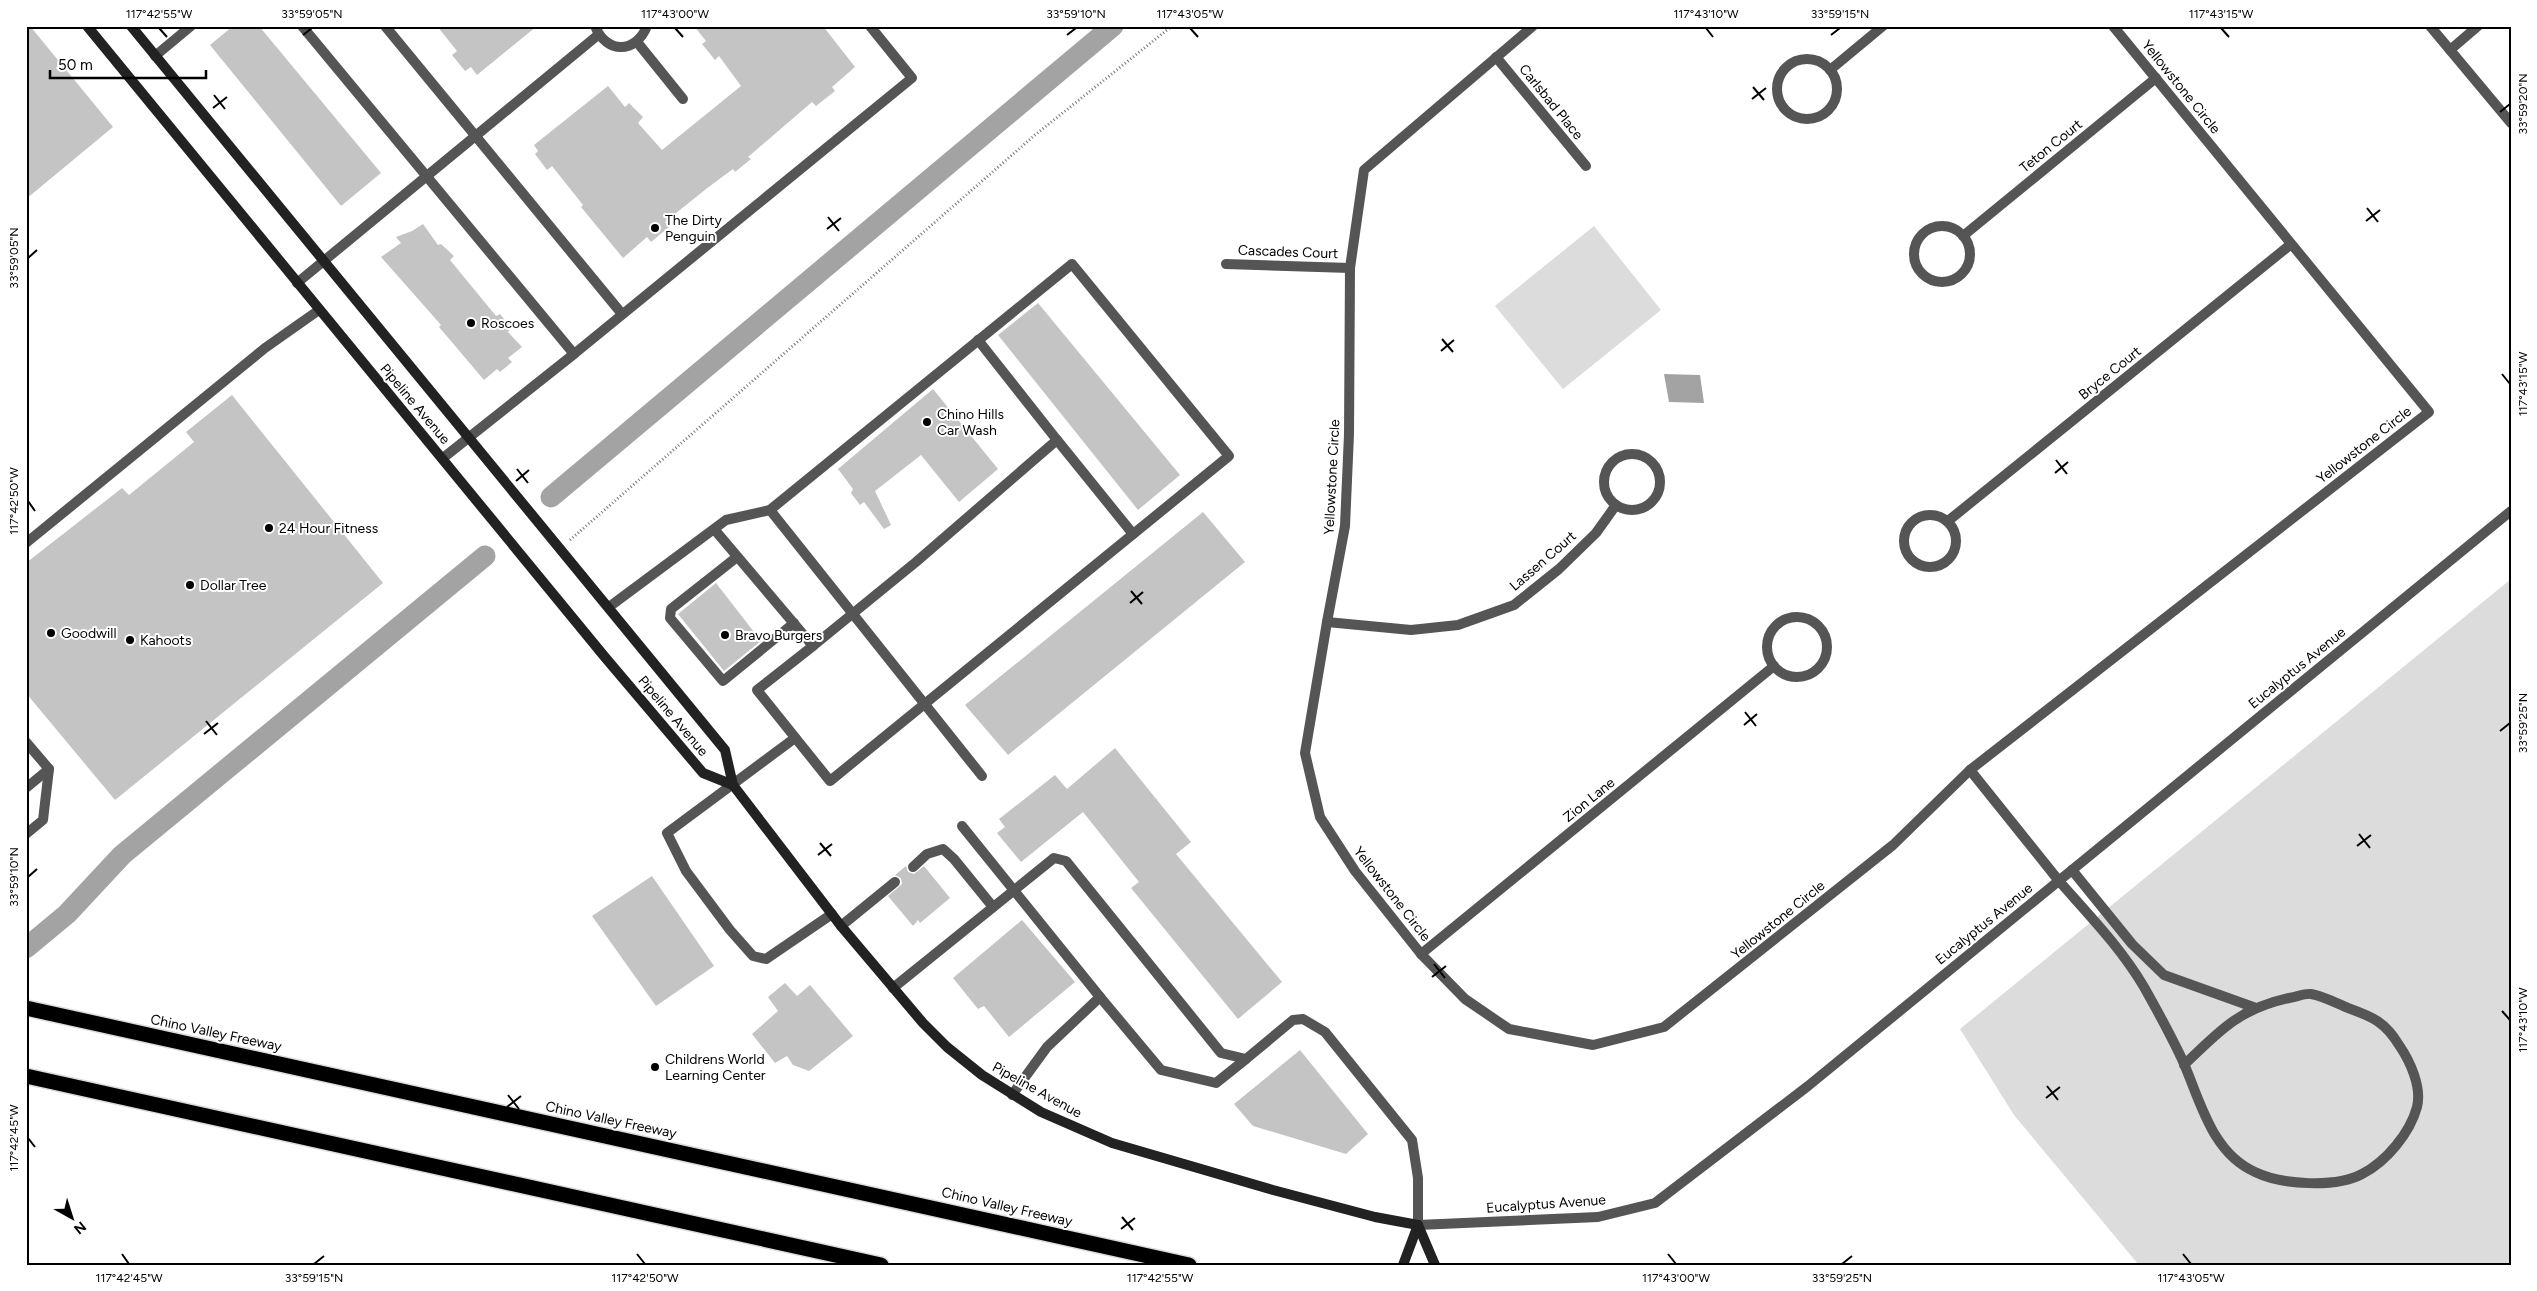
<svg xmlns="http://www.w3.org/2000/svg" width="2537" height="1291" font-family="Figtree,sans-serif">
	<rect width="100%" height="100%" fill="#fff"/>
	<g fill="#dcdcdc">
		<path d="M 1594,226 L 1661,310 L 1563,389 L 1495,306 Z"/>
		<path d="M 2511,579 L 2511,1265 L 2138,1264 L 2014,1115 L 1960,1029 Z"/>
	</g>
	<path fill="#a3a3a3" d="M 1664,374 L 1700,375 L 1704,403 L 1669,402 Z"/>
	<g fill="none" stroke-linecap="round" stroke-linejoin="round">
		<g stroke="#a3a3a3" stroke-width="21">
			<path d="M 551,497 L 1113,26"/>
			<path d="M 26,948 L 67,914 L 122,855 L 485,556"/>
		</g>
	</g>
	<g fill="#c4c4c4">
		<path d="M 26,26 L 30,26 L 113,127 L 26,199 Z"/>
		<path d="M 233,26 L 259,26 L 381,173 L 341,206 L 210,45 Z"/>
		<path d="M 437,26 L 537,26 L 477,75 L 471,67 L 465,71 L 452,55 L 457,51 Z"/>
		<path d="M 694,26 L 823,26 L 855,67 L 832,87 L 835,91 L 816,106 L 812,102 L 748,157 L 751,159 L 735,172 L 733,169 L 706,189 L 665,222 L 669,227 L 651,242 L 647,237 L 623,258 L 581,207 L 583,205 L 552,166 L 547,170 L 535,154 L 538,151 L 534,145 L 608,86 L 625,107 L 629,103 L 643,117 L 638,123 L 662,150 L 741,86 L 719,56 L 715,60 L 702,44 L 706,41 Z"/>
		<path d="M 423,224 L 438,245 L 441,244 L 454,256 L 450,260 L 496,316 L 500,314 L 511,328 L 508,332 L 522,347 L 508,358 L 512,362 L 500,372 L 497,369 L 484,380 L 439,327 L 441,325 L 381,257 L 401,243 L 396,237 L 412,231 Z"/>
		<path d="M 1038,303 L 1180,475 L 1138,510 L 998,335 Z"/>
		<path d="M 933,389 L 998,469 L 959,502 L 921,455 L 875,491 L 891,525 L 884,529 L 864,502 L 860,505 L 851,493 L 853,489 L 838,469 Z"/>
		<path d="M 232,395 L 383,583 L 115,800 L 26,693 L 26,563 L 122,488 L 129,495 L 194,442 L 186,432 Z"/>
		<path d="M 1203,512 L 1245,562 L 1008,755 L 965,705 Z"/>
		<path d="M 716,583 L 761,641 L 724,671 L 678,614 Z"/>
		<path d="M 1115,748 L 1191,842 L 1176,854 L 1282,982 L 1238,1019 L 1131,888 L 1139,882 L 1083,812 L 1021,862 L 997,833 L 1005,827 L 999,819 L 1055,775 L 1067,789 Z"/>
		<path d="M 906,866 L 908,872 L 914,874 L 924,866 L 950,898 L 920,923 L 918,920 L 913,926 L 888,896 L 902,884 L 901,878 L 895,875 Z"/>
		<path d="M 652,876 L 714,966 L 656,1006 L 592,916 Z"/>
		<path d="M 1022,920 L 1075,982 L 1009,1037 L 984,1006 L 978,1009 L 953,978 Z"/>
		<path d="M 785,983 L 797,996 L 810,985 L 853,1036 L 809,1071 L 793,1065 L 787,1056 L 775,1063 L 752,1034 L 778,1011 L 768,997 Z"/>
		<path d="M 1300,1050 L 1368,1134 L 1346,1154 L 1253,1126 L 1234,1104 Z"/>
	</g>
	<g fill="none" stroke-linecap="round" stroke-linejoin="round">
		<defs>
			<g id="motorway">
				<path d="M 26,1008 L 1189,1265"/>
				<path d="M 26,1076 L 881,1265"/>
			</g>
		</defs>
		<use href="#motorway" stroke="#dbdbdb" stroke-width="18"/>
		<path stroke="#777" stroke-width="3" stroke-dasharray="1 2.5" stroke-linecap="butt" d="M 570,540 L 1035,135 L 1172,26"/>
		<g stroke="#555" stroke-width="10">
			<path d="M 302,26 L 574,354 L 443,458"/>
			<path d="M 385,26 L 622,314"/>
			<path d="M 595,26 C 606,54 636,54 647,26"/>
			<path d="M 637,42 L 683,99"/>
			<path d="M 155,56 L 191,26"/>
			<path d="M 297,283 L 598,35"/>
			<path d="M 978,340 L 1057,440"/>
			<path d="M 574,354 L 912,78 L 870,26"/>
			<path d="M 770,510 L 982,776"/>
			<path d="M 26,543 L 265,348 L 319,310"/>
			<path d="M 737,557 L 671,609 L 670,618 L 723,681 L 794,623"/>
			<path d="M 609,607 L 726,520 L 770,510 L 1072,264 L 1229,456 L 830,781 L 757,690 L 813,646 L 714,529"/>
			<path d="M 813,646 L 916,562 L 1057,440 L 1133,534"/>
			<path d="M 795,738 L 667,833 L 686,871 L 730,930 L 753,956 L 766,959 L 832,914"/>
			<path d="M 26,742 L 49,769 L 43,820 L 26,834"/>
			<path d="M 26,788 L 49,769"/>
			<path d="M 962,826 L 1100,997 L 1047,1047 L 1012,1095"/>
			<path d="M 913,867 L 927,854 L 943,849 L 954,859 L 993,907"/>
			<path d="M 2072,870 L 2132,944 L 2164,975 L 2256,1008"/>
			<path d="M 2059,881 C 2089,915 2121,948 2144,987 C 2157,1010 2170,1034 2181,1057 C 2200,1098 2210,1152 2255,1172 C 2282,1185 2336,1188 2362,1174 C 2386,1162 2410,1133 2417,1107 C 2422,1087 2410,1061 2399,1045 C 2385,1022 2373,1017 2348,1008 C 2336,1003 2323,996 2311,994 C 2305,993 2296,997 2289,998 C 2239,1009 2220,1030 2184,1065"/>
			<path d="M 841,926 L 895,882"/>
			<path d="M 893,988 L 1054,858 L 1066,861 L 1221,1053 L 1246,1059 L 1293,1020 L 1303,1019 L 1325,1032 L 1412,1140 L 1418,1178 L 1418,1225"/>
			<path d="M 1100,997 L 1161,1070 L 1216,1083 L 1246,1059"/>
		</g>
		<g stroke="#555" stroke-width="10">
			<path d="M 1533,26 L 1364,170 L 1350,268 L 1349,434 L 1345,526 L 1327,622 L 1305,753 L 1320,817 L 1355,871 L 1421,954 L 1465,999 L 1509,1029 L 1593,1045 L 1664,1027 L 1893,845 L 1970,770 L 2429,412 L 2113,26"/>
			<path d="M 2430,26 L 2511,123"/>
			<path d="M 2450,50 L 2478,26"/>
			<path d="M 1496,57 L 1586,166"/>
			<circle cx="1807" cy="89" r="30"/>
			<path d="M 1830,70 L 1883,26"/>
			<circle cx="1942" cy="254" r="28"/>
			<path d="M 1963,236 L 2156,78"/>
			<path d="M 1226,264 L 1350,268"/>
			<circle cx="1632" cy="482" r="28"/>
			<circle cx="1930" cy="541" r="26"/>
			<path d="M 1948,521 L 2290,245"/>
			<circle cx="1797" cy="647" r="30"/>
			<path d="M 1327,622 L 1411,630 L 1458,625 L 1514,605 L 1559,569 L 1596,533 L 1616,505"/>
			<path d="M 1970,770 L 2059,881"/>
			<path d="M 1421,954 L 1774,666"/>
		</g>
		<path stroke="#555" stroke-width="10" d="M 1418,1225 L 1598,1217 L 1655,1203 L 1808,1086 L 2511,511"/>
		<g stroke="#222" stroke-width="10">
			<path d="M 87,26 L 604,656 L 703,773 L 733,785"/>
			<path d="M 131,26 L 725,750 L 733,785 L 841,926 L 923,1023 L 947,1047 L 982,1075 L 1041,1112 L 1112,1143 L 1273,1190 L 1375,1217 L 1418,1225"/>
			<path d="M 1418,1225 L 1435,1265"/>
			<path d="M 1403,1265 L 1418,1225"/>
		</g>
		<use href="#motorway" stroke="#000" stroke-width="15"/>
	</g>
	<path fill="none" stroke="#000" stroke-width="2" d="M 159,28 L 167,37M 675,28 L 683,37M 1190,28 L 1198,37M 1706,28 L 1713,37M 2221,28 L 2229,37M 303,35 L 312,28M 1067,35 L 1076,28M 1831,35 L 1840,28M 1753,87 L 1764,100M 214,95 L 225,109M 1752,99 L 1766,88M 213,108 L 227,97M 2500,112 L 2510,104M 2367,208 L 2378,222M 828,217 L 839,231M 2366,221 L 2380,210M 827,229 L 841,218M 28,258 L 37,250M 1442,339 L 1453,352M 1441,351 L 1454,340M 2502,374 L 2510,384M 2056,460 L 2067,474M 517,469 L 528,483M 2055,473 L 2068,462M 516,481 L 529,470M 28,501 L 35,511M 1131,591 L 1142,604M 1130,603 L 1143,592M 1745,712 L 1756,726M 206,721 L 217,735M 1744,725 L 1757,714M 2500,731 L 2510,723M 204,734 L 218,723M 2359,834 L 2370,848M 820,843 L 831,856M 2357,846 L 2371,835M 818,855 L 832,844M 28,877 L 37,869M 1434,964 L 1445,978M 1432,977 L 1446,966M 2502,1011 L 2510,1020M 2047,1086 L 2058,1100M 508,1095 L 519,1109M 2046,1098 L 2060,1087M 507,1107 L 521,1096M 28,1138 L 35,1147M 1122,1217 L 1133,1230M 1121,1229 L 1135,1218M 122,1254 L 129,1264M 637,1254 L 645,1264M 1152,1254 L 1160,1264M 1668,1254 L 1676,1264M 2183,1254 L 2191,1264M 314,1264 L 324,1256M 1842,1264 L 1852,1256"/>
	<g fill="#000" stroke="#fff" stroke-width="2">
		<circle cx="655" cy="228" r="5"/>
		<circle cx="471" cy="323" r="5"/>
		<circle cx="927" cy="422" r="5"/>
		<circle cx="269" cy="528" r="5"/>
		<circle cx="190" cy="585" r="5"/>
		<circle cx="51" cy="633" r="5"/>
		<circle cx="725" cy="635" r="5"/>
		<circle cx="130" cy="640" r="5"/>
		<circle cx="655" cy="1067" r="5"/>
	</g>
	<g text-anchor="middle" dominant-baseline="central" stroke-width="4" stroke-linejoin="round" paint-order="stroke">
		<g font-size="14" fill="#000" stroke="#fff">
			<text transform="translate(2181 87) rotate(51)">Yellowstone Circle</text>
			<text transform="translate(1551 102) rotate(51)">Carlsbad Place</text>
			<text transform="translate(2051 146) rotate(-39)">Teton Court</text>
			<text transform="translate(1288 252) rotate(2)">Cascades Court</text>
			<text transform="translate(2110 373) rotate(-39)">Bryce Court</text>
			<text transform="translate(415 404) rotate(50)">Pipeline Avenue</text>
			<text transform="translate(2364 445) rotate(-38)">Yellowstone Circle</text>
			<text transform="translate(1332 477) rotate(-87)">Yellowstone Circle</text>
			<text transform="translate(1543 561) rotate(-41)">Lassen Court</text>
			<text transform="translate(2297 668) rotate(-39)">Eucalyptus Avenue</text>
			<text transform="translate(673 716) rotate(50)">Pipeline Avenue</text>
			<text transform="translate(1589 800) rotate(-39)">Zion Lane</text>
			<text transform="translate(1392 894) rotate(52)">Yellowstone Circle</text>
			<text transform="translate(1778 920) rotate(-39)">Yellowstone Circle</text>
			<text transform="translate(1984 924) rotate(-39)">Eucalyptus Avenue</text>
			<text transform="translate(216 1033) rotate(12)">Chino Valley Freeway</text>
			<text transform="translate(1037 1090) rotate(29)">Pipeline Avenue</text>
			<text transform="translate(611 1120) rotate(12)">Chino Valley Freeway</text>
			<text transform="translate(1546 1204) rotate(-4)">Eucalyptus Avenue</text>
			<text transform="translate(1007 1207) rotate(13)">Chino Valley Freeway</text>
		</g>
		<g font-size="14" fill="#000" stroke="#fff" text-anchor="start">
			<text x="665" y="220">The Dirty<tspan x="665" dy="16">Penguin</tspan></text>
			<text x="481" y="323">Roscoes</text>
			<text x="937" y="414">Chino Hills<tspan x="937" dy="16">Car Wash</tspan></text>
			<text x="279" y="528">24 Hour Fitness</text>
			<text x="200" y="585">Dollar Tree</text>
			<text x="61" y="633">Goodwill</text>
			<text x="735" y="635">Bravo Burgers</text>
			<text x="140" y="640">Kahoots</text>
			<text x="665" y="1059">Childrens World<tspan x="665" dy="16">Learning Center</tspan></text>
		</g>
	</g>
	<rect width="2537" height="1291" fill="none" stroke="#ffffff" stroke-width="55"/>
	<g transform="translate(72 1218) rotate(141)" stroke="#ffffff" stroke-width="4" paint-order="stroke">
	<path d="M0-4L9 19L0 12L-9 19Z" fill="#000000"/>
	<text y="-8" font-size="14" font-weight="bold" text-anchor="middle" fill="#000000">N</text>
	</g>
	<path d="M50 70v8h156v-8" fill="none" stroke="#000000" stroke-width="2.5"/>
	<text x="58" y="70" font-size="15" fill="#000000" stroke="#ffffff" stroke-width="4" paint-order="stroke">50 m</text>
	<rect x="28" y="28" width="2482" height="1236" fill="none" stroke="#000" stroke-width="2"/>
	<g font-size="12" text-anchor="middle" fill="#000">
		<text x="159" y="18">117°42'55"W</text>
		<text x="312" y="18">33°59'05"N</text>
		<text x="675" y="18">117°43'00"W</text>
		<text x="1076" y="18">33°59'10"N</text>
		<text x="1190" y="18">117°43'05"W</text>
		<text x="1706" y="18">117°43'10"W</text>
		<text x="1840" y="18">33°59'15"N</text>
		<text x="2221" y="18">117°43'15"W</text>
		<text transform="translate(2523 104) rotate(-90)" y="4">33°59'20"N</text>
		<text transform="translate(14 258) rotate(-90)" y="4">33°59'05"N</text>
		<text transform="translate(2523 384) rotate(-90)" y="4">117°43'15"W</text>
		<text transform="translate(14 501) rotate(-90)" y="4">117°42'50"W</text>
		<text transform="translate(2523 723) rotate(-90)" y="4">33°59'25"N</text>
		<text transform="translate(14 877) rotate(-90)" y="4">33°59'10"N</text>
		<text transform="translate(2523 1020) rotate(-90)" y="4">117°43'10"W</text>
		<text transform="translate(14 1138) rotate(-90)" y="4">117°42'45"W</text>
		<text x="129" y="1282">117°42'45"W</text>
		<text x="314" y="1282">33°59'15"N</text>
		<text x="645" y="1282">117°42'50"W</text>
		<text x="1160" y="1282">117°42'55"W</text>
		<text x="1676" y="1282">117°43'00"W</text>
		<text x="1842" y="1282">33°59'25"N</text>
		<text x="2191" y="1282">117°43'05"W</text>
	</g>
</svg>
